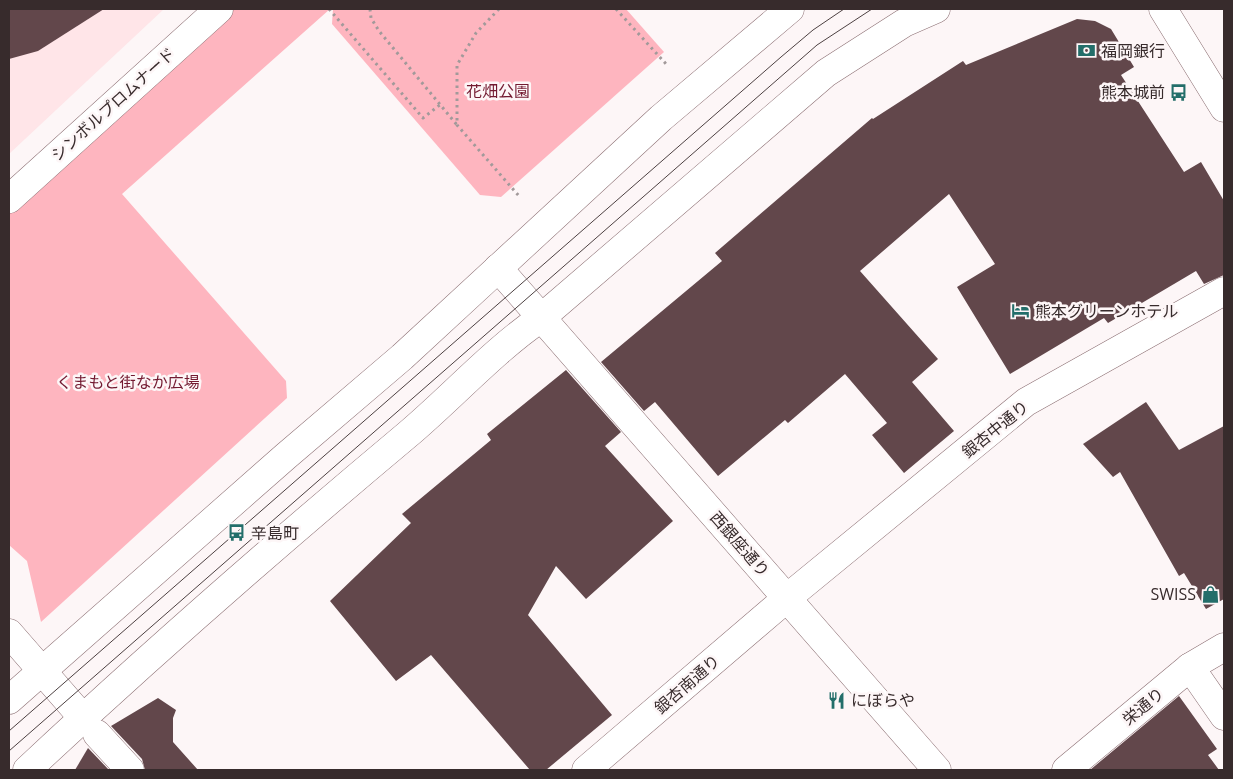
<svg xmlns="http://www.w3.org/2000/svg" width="1233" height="779" font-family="'Open Sans','Noto Sans JP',sans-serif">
	<rect width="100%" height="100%" fill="#fdf6f7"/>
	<path fill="#ffe5e8" d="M 9,9 L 164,9 L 9,154 Z"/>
	<g fill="#feb5bf">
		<path d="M 222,9 L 330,9 L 122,194 L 286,381 L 287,398 L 41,622 L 27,561 L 9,545 L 9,209 Z"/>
		<path d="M 333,9 L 626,9 L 664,52 L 501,197 L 480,195 L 332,24 Z"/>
	</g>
	<g fill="#62474b">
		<path d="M 9,9 L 104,9 L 38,51 L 9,59 Z"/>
		<path d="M 1077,19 L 1095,21 L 1111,29 L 1134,67 L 1121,75 L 1184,172 L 1201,162 L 1224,201 L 1224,275 L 1204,284 L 1196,271 L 1108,323 L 1104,318 L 1010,374 L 957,287 L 995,264 L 949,194 L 860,271 L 938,359 L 912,382 L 954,431 L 904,473 L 872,435 L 887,423 L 845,374 L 788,423 L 785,420 L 718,476 L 655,402 L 644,411 L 601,362 L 722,261 L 715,253 L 872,118 L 873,119 L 963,61 L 966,65 Z"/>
		<path d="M 566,370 L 621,432 L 605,446 L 673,521 L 586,599 L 556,566 L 528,615 L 612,715 L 546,770 L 530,770 L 431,655 L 396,681 L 330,601 L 411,523 L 402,514 L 491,440 L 487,434 Z"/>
		<path d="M 1146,402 L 1179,450 L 1224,426 L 1224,599 L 1206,609 L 1184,573 L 1179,576 L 1120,472 L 1113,477 L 1083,444 Z"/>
		<path d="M 1179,696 L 1217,749 L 1208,755 L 1219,770 L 1090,770 Z"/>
		<path d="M 158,698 L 176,710 L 173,718 L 173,742 L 198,770 L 145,770 L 142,759 L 111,726 Z"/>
		<path d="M 88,748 L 109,770 L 75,770 Z"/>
	</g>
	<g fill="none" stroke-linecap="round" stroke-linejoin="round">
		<defs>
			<g id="street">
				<path d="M 9,199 L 219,9"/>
				<path d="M 498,268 L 937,770"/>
				<path d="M 1190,667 L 1224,716"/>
				<path d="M 97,734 L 130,770"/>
				<path d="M 586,770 L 787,598 L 1026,402 L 1224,291"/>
				<path d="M 1066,770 L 1190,667 L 1224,647"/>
			</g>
			<g id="secondary">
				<path d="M 1163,9 L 1224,108"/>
				<path d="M 9,633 L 83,718"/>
				<path d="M 9,700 L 286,456 L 402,357 L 661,118 L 790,9"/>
				<path d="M 27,770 C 150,655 278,543 407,435 C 452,397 493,351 541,318 L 826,73 L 904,23 L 936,9"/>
			</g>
		</defs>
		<use href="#street" stroke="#8b6e72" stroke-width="29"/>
		<use href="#secondary" stroke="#8b6e72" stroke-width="29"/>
		<g stroke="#a2999a" stroke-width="3" stroke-dasharray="2.5 4" stroke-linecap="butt">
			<path d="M 329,9 L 423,118 L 441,104"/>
			<path d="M 370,9 L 371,18 L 379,31 L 457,125"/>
			<path d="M 499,9 L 476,33 L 457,65 L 457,125 L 519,196"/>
			<path d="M 616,9 L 667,65"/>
		</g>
		<use href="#street" stroke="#fff" stroke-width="28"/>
		<use href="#secondary" stroke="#fff" stroke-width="28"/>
		<g stroke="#4d4142" stroke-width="1">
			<path d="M 9,731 L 781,57 L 813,30 L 844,9"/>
			<path d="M 9,751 L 817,45 L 872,9"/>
		</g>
	</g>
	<defs>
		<symbol id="bank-bare" viewBox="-9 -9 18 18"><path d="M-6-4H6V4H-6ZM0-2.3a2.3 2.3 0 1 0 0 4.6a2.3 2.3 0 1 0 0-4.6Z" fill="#236e6a" stroke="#fdf6f7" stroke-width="2.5" paint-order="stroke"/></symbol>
		<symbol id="bus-bare" viewBox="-9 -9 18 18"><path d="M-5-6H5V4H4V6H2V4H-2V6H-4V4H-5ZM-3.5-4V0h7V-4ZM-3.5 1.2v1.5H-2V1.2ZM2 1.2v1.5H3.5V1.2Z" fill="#236e6a" stroke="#fdf6f7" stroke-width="2.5" paint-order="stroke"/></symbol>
		<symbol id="hotel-bare" viewBox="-9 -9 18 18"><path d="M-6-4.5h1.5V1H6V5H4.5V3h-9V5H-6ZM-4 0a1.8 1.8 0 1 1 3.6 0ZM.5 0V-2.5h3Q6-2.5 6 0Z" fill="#236e6a" stroke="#fdf6f7" stroke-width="2.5" paint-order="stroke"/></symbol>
		<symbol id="shop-bare" viewBox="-9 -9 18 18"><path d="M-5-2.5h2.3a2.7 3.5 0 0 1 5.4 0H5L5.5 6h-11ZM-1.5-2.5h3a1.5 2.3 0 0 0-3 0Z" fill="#236e6a" stroke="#fdf6f7" stroke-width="2.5" paint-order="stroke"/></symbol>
		<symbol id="restaurant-bare" viewBox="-9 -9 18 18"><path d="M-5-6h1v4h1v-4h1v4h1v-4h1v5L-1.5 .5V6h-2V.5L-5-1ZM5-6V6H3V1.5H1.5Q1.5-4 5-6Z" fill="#236e6a" stroke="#fdf6f7" stroke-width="2.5" paint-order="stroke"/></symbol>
	</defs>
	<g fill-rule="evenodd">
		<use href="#bank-bare" x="1074" y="38" width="25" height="25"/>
		<use href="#bus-bare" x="1166" y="80" width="25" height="25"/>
		<use href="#hotel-bare" x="1008" y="298" width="25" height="25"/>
		<use href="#bus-bare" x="224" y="520" width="25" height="25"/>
		<use href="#shop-bare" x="1198" y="582" width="25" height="25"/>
		<use href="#restaurant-bare" x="824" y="688" width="25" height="25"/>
	</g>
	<g text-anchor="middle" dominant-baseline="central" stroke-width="5" stroke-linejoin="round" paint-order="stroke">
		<g font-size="16" fill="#372b2c" stroke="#fdf6f7" text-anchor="start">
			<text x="1101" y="51">福岡銀行</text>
			<text x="1165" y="92" text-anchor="end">熊本城前</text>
			<text x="1035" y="311">熊本グリーンホテル</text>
			<text x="251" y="533">辛島町</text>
			<text x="1196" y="594" text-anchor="end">SWISS</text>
			<text x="851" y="700">にぼらや</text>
		</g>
		<g font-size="16" fill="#731a31" stroke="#fdf6f7">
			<text x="498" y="91">花畑公園</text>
			<text x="128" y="382">くまもと街なか広場</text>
		</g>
		<g font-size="16" fill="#372b2c" stroke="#fdf6f7">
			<text transform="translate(113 104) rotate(-42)">シンボルプロムナード</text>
			<text transform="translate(995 429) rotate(-39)">銀杏中通り</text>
			<text transform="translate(740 544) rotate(49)">西銀座通り</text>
			<text transform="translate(687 684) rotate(-41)">銀杏南通り</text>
			<text transform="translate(1143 706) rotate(-40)">栄通り</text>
		</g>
	</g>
	<rect width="1233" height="779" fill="none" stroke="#372b2c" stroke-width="20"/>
</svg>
